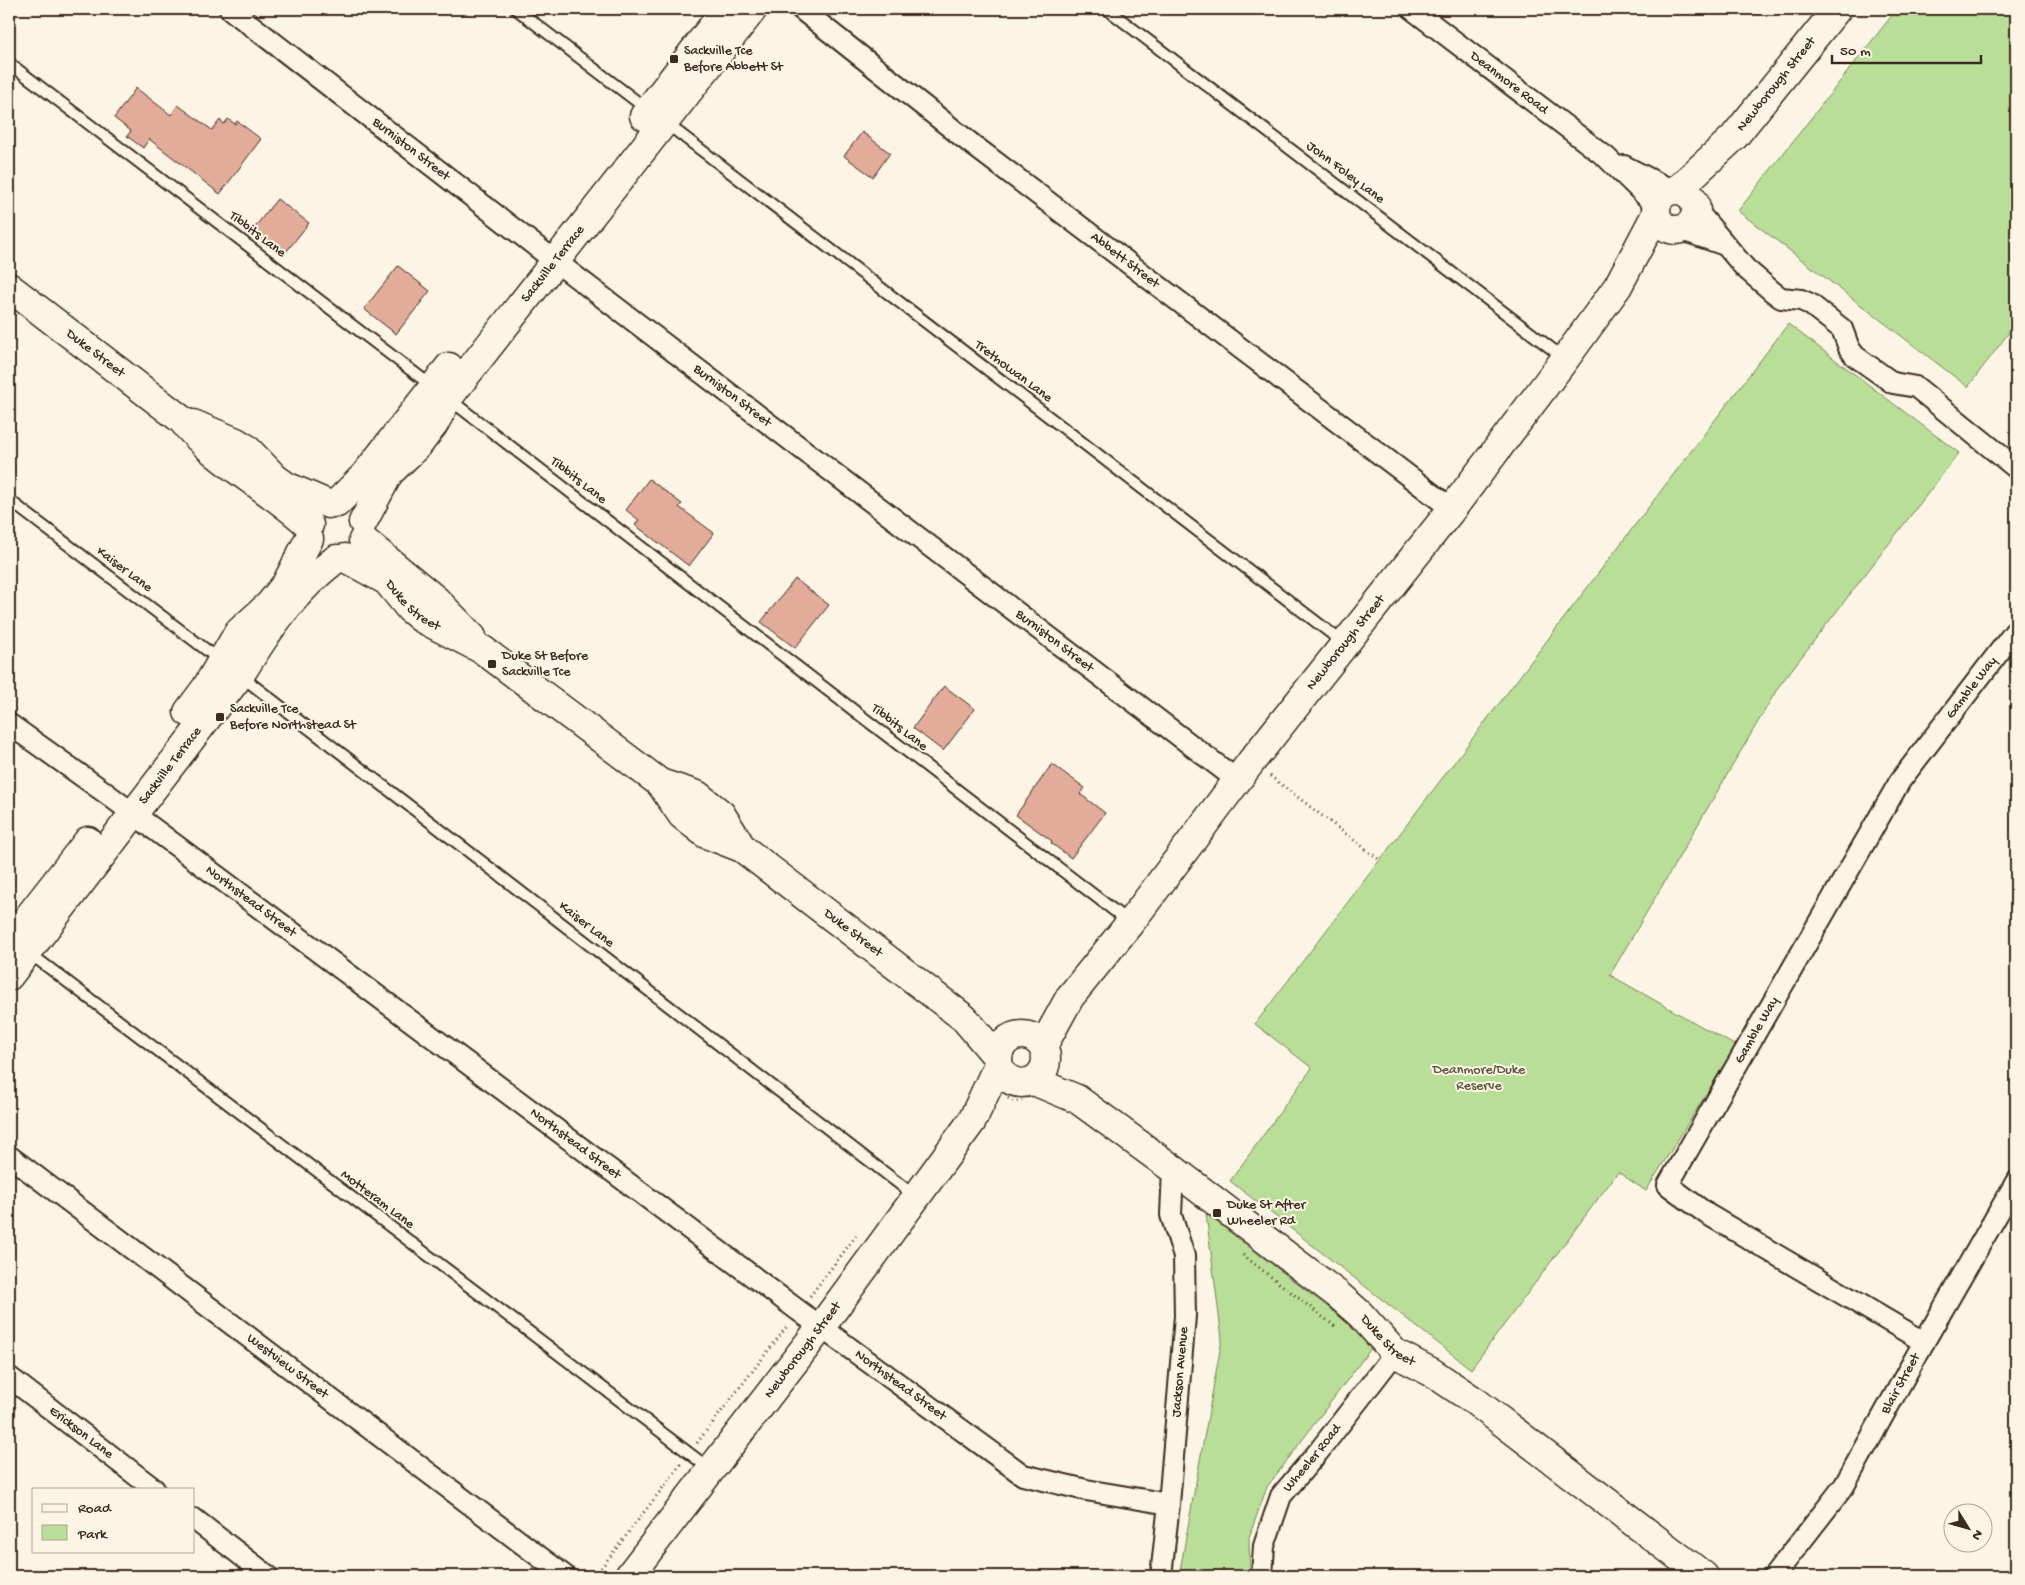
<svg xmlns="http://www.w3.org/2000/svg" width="2025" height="1585" font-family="'Gochi Hand',sans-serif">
	<rect width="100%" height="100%" fill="#fcf5e5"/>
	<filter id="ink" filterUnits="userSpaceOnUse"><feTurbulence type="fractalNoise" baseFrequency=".02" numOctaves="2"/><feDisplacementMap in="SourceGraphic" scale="10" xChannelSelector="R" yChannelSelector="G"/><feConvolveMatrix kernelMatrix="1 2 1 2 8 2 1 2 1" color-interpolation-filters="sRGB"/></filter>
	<g filter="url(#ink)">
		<g fill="#b9de98" stroke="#7a845b">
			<path d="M 1897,9 L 2016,9 L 2016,323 L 1968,387 L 1738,211 Z"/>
			<path d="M 1788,324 L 1959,453 L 1779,686 L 1610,975 L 1736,1046 L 1646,1191 L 1618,1172 L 1471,1369 L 1230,1181 L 1312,1068 L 1255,1024 Z"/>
			<path d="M 1206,1214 L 1375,1343 L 1267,1487 L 1249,1537 L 1250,1576 L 1179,1576 L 1222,1339 Z"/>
		</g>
		<g fill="#e2ab9a" stroke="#3b2a1e">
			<path d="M 136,88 L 171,115 L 178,105 L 212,130 L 220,120 L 224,124 L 228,119 L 235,124 L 237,121 L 261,139 L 220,194 L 149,139 L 143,148 L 127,136 L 131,131 L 114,118 Z"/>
			<path d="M 862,132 L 890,153 L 873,177 L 844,156 Z"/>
			<path d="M 277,199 L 309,223 L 286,252 L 276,244 L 274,246 L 266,240 L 263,242 L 251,232 Z"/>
			<path d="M 398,266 L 430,291 L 396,334 L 364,309 Z"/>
			<path d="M 649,479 L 682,504 L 679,507 L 714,533 L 689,566 L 635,525 L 639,520 L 626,510 Z"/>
			<path d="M 795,579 L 829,605 L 795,648 L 761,622 Z"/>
			<path d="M 944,686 L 975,709 L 943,751 L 913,728 Z"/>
			<path d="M 1052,764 L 1085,788 L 1080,794 L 1105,813 L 1071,858 L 1051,843 L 1052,841 L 1016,815 Z"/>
		</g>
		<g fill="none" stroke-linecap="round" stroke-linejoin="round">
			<defs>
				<g id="lane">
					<path d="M 516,9 L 648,110"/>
					<path d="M 1107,9 L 1565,359"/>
					<path d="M 9,63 L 433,387"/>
					<path d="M 666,123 L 1345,644"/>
					<path d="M 449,399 L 1129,922"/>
					<path d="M 9,500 L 221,661"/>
					<path d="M 241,676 L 915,1196"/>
					<path d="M 28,952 L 710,1469"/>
				</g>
				<g id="street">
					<path id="s1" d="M 230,9 L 555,261 L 1237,780"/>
					<path id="s2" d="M 801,9 L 969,142 L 1452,509"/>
					<path id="s3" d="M 1412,9 L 1606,157 L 1656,206"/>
					<path d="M 1624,166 L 1671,190"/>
					<path d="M 1697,211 L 1745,268 L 1773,292 L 1781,298 L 1801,300 L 1810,304 L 1842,329 L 1849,348 L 1855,356 L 1893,383 L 1916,387 L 2016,468"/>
					<path d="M 1682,230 L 1725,245"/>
					<path id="s4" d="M 9,724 L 103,791 L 799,1311 L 1023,1475 L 1086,1490 L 1169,1504"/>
					<path id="s5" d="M 9,1156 L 565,1576"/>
					<path id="s6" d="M 1924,1342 L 1707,1214 L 1668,1185 L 1900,781 L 2016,630"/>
					<path id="s7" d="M 9,1377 L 154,1489"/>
					<path d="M 194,1519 L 268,1576"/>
					<path id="s8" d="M 1161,1576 L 1169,1504 L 1185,1316 L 1184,1256 L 1171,1215 L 1173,1169"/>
					<path id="s9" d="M 1262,1576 L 1264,1546 L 1281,1496 L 1319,1451 L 1395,1353"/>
					<path id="s10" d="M 1774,1576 L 1844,1486 L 1924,1342 L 2016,1182"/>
				</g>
				<g id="secondary">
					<path d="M 644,116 L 726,9"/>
					<path id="s11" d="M 1678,189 L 1734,137 L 1837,9"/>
					<circle cx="1676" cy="210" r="20"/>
					<path id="s12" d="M 9,287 L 182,420 C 216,463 270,488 309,525"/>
					<path d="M 193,424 L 236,442 L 246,448 L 275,478 L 286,486 L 328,504"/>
					<path d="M 337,503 L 364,476 L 449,367"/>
					<path id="s13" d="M 363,522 L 389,473 L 418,445 L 434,424 L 448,398 L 753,9"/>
					<path d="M 363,540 L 436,600 L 472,637"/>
					<path id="s14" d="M 345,558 L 387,581 L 410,609 L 421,618 L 483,650 L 660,783 L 697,795 L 721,814 L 742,848"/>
					<path d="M 188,712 L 206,688 L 238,633 L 269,605 L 286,584 L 309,539"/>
					<path id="s15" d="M 660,783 L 682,815 L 706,834 L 742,848 L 964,1018 L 997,1057"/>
					<path d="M 9,942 L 88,841"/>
					<path id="s16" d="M 9,976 L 240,675 C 268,630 293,592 336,559"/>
					<circle cx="1022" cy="1059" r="24"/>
					<path id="s17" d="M 1043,1046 L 1070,997 L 1130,923 L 1251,762 L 1452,509 L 1565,359 L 1618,286 L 1656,214"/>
					<path id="s18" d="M 1034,1081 L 1077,1099 L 1173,1169 L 1337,1294 L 1360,1314 L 1395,1353 L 1433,1373 L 1476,1402 L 1704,1576"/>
					<path id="s19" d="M 629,1576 L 821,1327 L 972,1121 L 998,1065"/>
				</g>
			</defs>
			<use href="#lane" stroke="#3b2a1e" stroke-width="14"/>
			<use href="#street" stroke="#3b2a1e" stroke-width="24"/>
			<use href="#secondary" stroke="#3b2a1e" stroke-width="31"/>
			<g stroke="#3b2a1e" stroke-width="3" stroke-dasharray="1 4" stroke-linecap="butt">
				<path d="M 1270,776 L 1380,860"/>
				<path d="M 1008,1098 L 1014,1102 L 1022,1100"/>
				<path d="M 1243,1255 L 1337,1328"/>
				<path d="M 810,1296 L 856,1236"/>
				<path d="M 697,1443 L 788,1325"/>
				<path d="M 595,1576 L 681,1464"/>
			</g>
			<use href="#lane" stroke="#fcf5e5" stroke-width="10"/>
			<use href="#street" stroke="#fcf5e5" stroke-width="20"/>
			<use href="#secondary" stroke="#fcf5e5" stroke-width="28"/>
		</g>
	</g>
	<g fill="#3b2a1e" stroke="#fcf5e5" stroke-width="2">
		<rect x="669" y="54" width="10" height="10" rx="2.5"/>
		<rect x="487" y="659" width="10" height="10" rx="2.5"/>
		<rect x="215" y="712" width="10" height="10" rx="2.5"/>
		<rect x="1212" y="1208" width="10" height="10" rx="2.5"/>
	</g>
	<g text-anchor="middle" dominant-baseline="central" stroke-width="4" stroke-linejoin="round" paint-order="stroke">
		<g font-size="14" fill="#3b2a1e" stroke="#fcf5e5" text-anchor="start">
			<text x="684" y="51">Sackville Tce<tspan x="684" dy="16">Before Abbett St</tspan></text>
			<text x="502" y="656">Duke St Before<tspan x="502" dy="16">Sackville Tce</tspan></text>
			<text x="230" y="709">Sackville Tce<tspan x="230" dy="16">Before Northstead St</tspan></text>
			<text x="1227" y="1205">Duke St After<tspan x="1227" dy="16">Wheeler Rd</tspan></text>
		</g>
		<g font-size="14" fill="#3b2a1e" stroke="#fcf5e5">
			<text stroke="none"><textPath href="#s3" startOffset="122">Deanmore Road</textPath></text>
			<text stroke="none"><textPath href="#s11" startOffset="144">Newborough Street</textPath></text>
			<text stroke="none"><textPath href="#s1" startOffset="229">Burniston Street</textPath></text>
			<text transform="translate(1345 173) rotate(37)">John Foley Lane</text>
			<text transform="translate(257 235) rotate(37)">Tibbits Lane</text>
			<text stroke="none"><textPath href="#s2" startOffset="410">Abbett Street</textPath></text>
			<text stroke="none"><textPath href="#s13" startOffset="322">Sackville Terrace</textPath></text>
			<text stroke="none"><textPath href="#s12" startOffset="109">Duke Street</textPath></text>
			<text transform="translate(1013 372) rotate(37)">Trethowan Lane</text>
			<text stroke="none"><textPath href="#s1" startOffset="634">Burniston Street</textPath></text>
			<text transform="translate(578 481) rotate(38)">Tibbits Lane</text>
			<text transform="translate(124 570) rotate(37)">Kaiser Lane</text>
			<text stroke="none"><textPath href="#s14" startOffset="84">Duke Street</textPath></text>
			<text stroke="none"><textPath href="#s1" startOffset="1039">Burniston Street</textPath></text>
			<text stroke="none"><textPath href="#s17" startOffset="505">Newborough Street</textPath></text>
			<text stroke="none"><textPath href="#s6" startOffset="884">Gamble Way</textPath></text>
			<text transform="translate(899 728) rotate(38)">Tibbits Lane</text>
			<text stroke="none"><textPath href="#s16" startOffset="265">Sackville Terrace</textPath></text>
			<text stroke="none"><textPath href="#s4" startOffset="300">Northstead Street</textPath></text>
			<text transform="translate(586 925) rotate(38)">Kaiser Lane</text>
			<text stroke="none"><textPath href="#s15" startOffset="248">Duke Street</textPath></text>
			<text stroke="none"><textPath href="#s6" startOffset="479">Gamble Way</textPath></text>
			<text stroke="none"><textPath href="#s4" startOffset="705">Northstead Street</textPath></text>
			<text transform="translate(377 1200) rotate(37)">Motteram Lane</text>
			<text stroke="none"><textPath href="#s18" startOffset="441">Duke Street</textPath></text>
			<text stroke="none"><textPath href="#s19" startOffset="285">Newborough Street</textPath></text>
			<text stroke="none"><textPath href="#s5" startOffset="349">Westview Street</textPath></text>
			<text stroke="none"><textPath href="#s8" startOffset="205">Jackson Avenue</textPath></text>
			<text stroke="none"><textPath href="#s10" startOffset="231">Blair Street</textPath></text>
			<text stroke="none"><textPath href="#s4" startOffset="1110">Northstead Street</textPath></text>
			<text stroke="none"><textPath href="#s7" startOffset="91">Erickson Lane</textPath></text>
			<text stroke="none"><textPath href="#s9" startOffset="132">Wheeler Road</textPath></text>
		</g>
		<g font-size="14" fill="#5a573c" stroke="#fcf5e5">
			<text x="1479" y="1070">Deanmore/Duke<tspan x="1479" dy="16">Reserve</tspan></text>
		</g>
	</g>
	<rect width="2025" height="1585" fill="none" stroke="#fcf5e5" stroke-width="30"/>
	<rect x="15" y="15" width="1995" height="1555" fill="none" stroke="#3b2a1e" stroke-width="2" filter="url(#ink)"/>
	<rect x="32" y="1488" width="162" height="65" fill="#fcf5e5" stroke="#afa495"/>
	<rect x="42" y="1504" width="25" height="8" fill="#fcf5e5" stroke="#afa495"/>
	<text x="78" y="1512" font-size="15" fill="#3b2a1e">Road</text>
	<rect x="42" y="1525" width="25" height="15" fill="#b9de98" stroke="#afa495"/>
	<text x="78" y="1538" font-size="15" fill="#3b2a1e">Park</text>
	<g transform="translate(1968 1528) rotate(127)"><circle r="24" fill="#fcf5e5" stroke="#afa495"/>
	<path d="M0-4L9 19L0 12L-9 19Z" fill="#3b2a1e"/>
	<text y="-8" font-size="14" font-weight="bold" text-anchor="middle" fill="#3b2a1e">N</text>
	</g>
	<path d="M1832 55v8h149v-8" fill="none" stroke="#3b2a1e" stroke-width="2.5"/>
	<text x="1840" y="55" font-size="15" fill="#3b2a1e" stroke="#fcf5e5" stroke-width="4" paint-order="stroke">50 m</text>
</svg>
